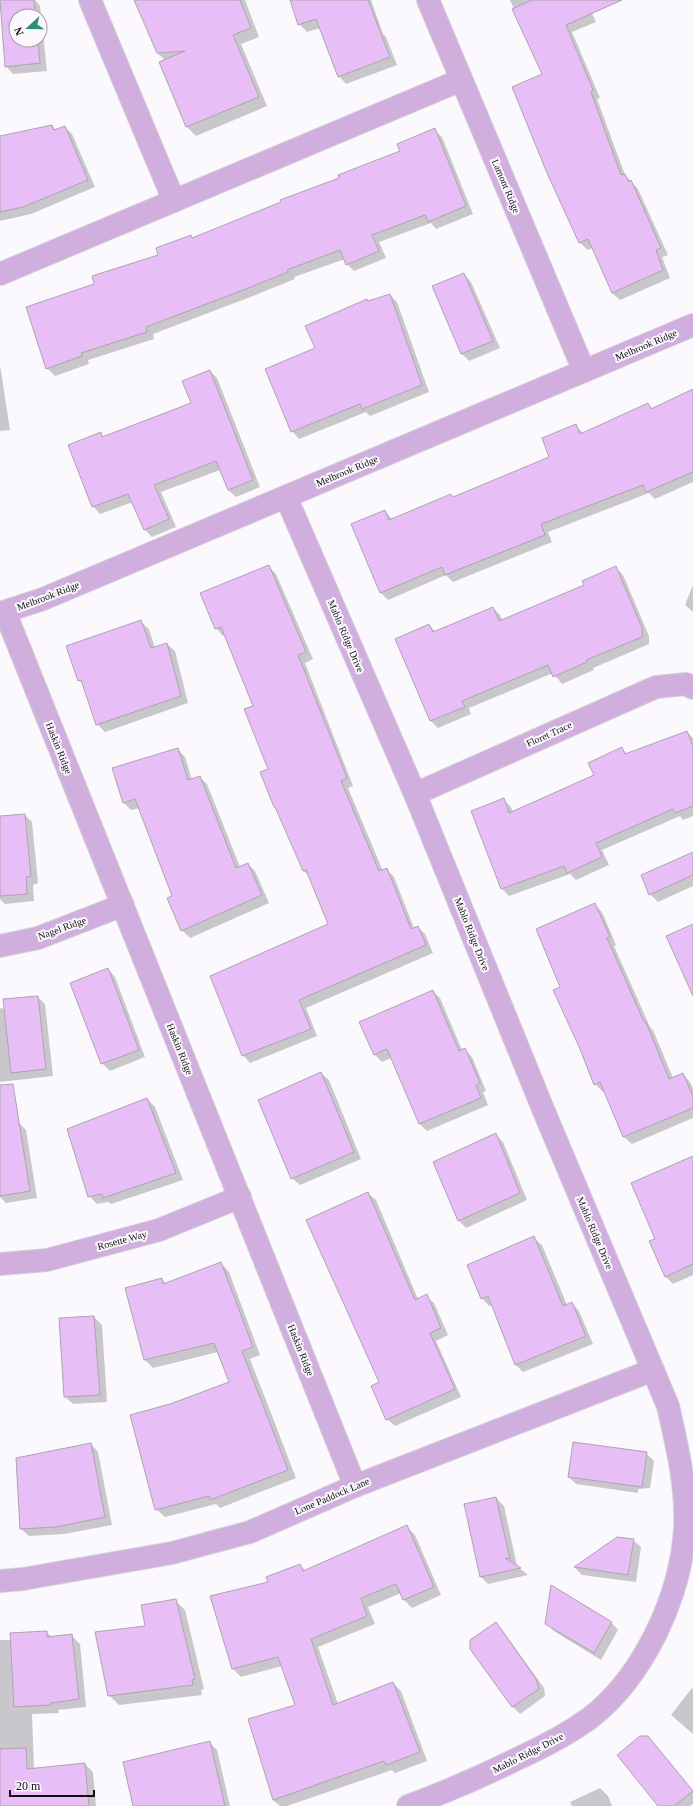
<svg xmlns="http://www.w3.org/2000/svg" width="693" height="1806" font-family="'Times New Roman',serif">
	<rect width="100%" height="100%" fill="#fcf9fe"/>
	<g fill="#0003" fill-rule="evenodd">
		<path d="M 35,0 L 40,6 L 47,71 L 13,74 L 6,66 L 0,1 ZM 16,16 L 40,16 L 40,40 L 16,40 Z"/>
		<path d="M 135,0 L 245,0 L 259,37 L 241,44 L 267,106 L 196,136 L 187,127 L 161,62 L 165,60 L 157,53 Z"/>
		<path d="M 291,0 L 371,0 L 383,34 L 386,37 L 397,65 L 346,84 L 339,76 L 320,28 L 307,32 L 299,24 Z"/>
		<path d="M 510,0 L 586,0 L 596,22 L 572,32 L 600,98 L 597,99 L 625,175 L 638,189 L 668,255 L 662,257 L 670,278 L 620,300 L 612,293 L 592,248 L 588,250 L 580,243 L 548,172 L 543,75 Z"/>
		<path d="M 52,126 L 56,130 L 65,127 L 72,134 L 95,187 L 31,214 L 0,221 L 0,138 Z"/>
		<path d="M 434,130 L 442,137 L 473,214 L 436,229 L 431,223 L 379,242 L 386,258 L 354,271 L 347,264 L 345,259 L 294,277 L 295,279 L 253,296 L 153,334 L 154,339 L 88,360 L 89,364 L 55,376 L 47,368 L 95,285 L 193,239 L 340,179 L 401,152 Z"/>
		<path d="M 464,274 L 471,282 L 500,348 L 469,361 L 462,354 Z"/>
		<path d="M 390,295 L 397,302 L 429,392 L 370,416 L 366,412 L 299,439 L 292,431 L 316,349 L 367,300 L 369,302 Z"/>
		<path d="M 0,365 L 10,430 L 0,431 Z"/>
		<path d="M 210,371 L 217,378 L 260,487 L 236,497 L 228,490 L 220,470 L 161,492 L 176,527 L 152,537 L 144,529 L 133,502 L 100,514 L 93,506 L 100,433 L 104,437 L 192,403 Z"/>
		<path d="M 693,390 L 693,482 L 655,499 L 649,493 L 548,532 L 552,542 L 453,582 L 446,575 L 388,600 L 380,592 L 385,511 L 392,519 L 451,495 L 454,498 L 550,457 L 576,426 L 583,433 L 648,404 L 653,409 Z"/>
		<path d="M 269,567 L 276,574 L 313,659 L 305,663 L 353,786 L 348,788 L 383,871 L 386,869 L 394,877 L 414,928 L 418,927 L 425,934 L 433,953 L 306,1008 L 317,1036 L 250,1063 L 243,1055 L 329,925 L 310,877 L 304,871 L 270,769 L 254,706 L 225,635 L 223,636 L 216,628 Z"/>
		<path d="M 615,567 L 623,575 L 649,636 L 649,644 L 593,668 L 594,670 L 562,684 L 553,673 L 469,708 L 471,714 L 438,728 L 431,721 L 396,639 L 429,625 L 436,632 L 493,608 L 500,615 L 503,621 L 585,585 Z"/>
		<path d="M 693,585 L 693,612 L 685,605 Z"/>
		<path d="M 141,622 L 149,629 L 155,648 L 167,644 L 175,651 L 188,703 L 105,732 L 97,724 L 84,685 L 79,680 Z"/>
		<path d="M 687,732 L 693,738 L 693,816 L 683,820 L 680,816 L 602,850 L 609,865 L 576,880 L 570,874 L 509,896 L 502,889 L 472,811 L 504,800 L 511,807 L 513,812 L 595,776 L 622,749 L 627,754 Z"/>
		<path d="M 177,749 L 185,757 L 192,780 L 199,777 L 207,784 L 240,867 L 248,864 L 255,871 L 269,903 L 190,938 L 182,930 L 174,896 L 140,808 L 131,810 L 124,803 L 115,777 Z"/>
		<path d="M 25,815 L 32,822 L 38,883 L 33,885 L 34,901 L 5,904 L 0,899 L 0,817 Z"/>
		<path d="M 693,853 L 693,886 L 658,902 L 650,894 Z"/>
		<path d="M 595,905 L 602,912 L 616,945 L 614,946 L 650,1027 L 653,1030 L 673,1078 L 683,1074 L 690,1082 L 693,1088 L 693,1118 L 632,1144 L 624,1137 L 605,1091 L 603,1092 L 595,1084 L 562,987 Z"/>
		<path d="M 108,969 L 115,977 L 145,1057 L 110,1071 L 102,1063 Z"/>
		<path d="M 432,991 L 440,998 L 462,1050 L 464,1049 L 472,1057 L 486,1091 L 483,1092 L 488,1105 L 427,1131 L 420,1124 L 391,1058 L 382,1062 L 374,1054 Z"/>
		<path d="M 38,997 L 45,1004 L 53,1076 L 0,1082 L 0,1008 L 5,1009 Z"/>
		<path d="M 321,1073 L 329,1080 L 361,1159 L 300,1185 L 292,1178 Z"/>
		<path d="M 147,1099 L 155,1107 L 183,1180 L 111,1204 L 108,1202 L 97,1204 L 89,1196 Z"/>
		<path d="M 18,1122 L 26,1130 L 37,1198 L 6,1203 L 0,1197 L 0,1125 Z"/>
		<path d="M 496,1135 L 503,1142 L 527,1200 L 466,1228 L 458,1220 Z"/>
		<path d="M 693,1157 L 693,1275 L 673,1284 L 665,1276 L 656,1239 Z"/>
		<path d="M 368,1193 L 376,1200 L 418,1299 L 426,1296 L 434,1303 L 448,1335 L 436,1341 L 461,1397 L 395,1426 L 387,1419 L 380,1383 Z"/>
		<path d="M 534,1238 L 542,1245 L 567,1305 L 572,1303 L 579,1311 L 593,1344 L 523,1372 L 516,1365 L 492,1305 L 489,1306 L 482,1298 Z"/>
		<path d="M 221,1263 L 229,1272 L 260,1355 L 250,1359 L 296,1478 L 220,1508 L 216,1504 L 165,1517 L 156,1509 L 230,1383 L 218,1352 L 153,1368 L 145,1360 L 162,1279 L 166,1284 Z"/>
		<path d="M 94,1317 L 102,1325 L 107,1402 L 73,1404 L 65,1397 Z"/>
		<path d="M 91,1444 L 98,1452 L 112,1525 L 64,1534 L 29,1536 L 21,1529 Z"/>
		<path d="M 646,1453 L 654,1461 L 650,1488 L 638,1489 L 638,1493 L 576,1484 L 569,1477 Z"/>
		<path d="M 496,1498 L 504,1506 L 517,1566 L 528,1575 L 488,1584 L 481,1577 Z"/>
		<path d="M 407,1527 L 415,1535 L 441,1595 L 412,1608 L 404,1600 L 401,1593 L 368,1607 L 375,1624 L 318,1647 L 338,1704 L 393,1683 L 401,1691 L 427,1761 L 395,1773 L 392,1770 L 287,1806 L 280,1806 L 273,1800 L 296,1705 L 282,1666 L 241,1677 L 233,1669 L 211,1597 L 269,1582 L 300,1565 L 306,1571 Z"/>
		<path d="M 618,1538 L 633,1540 L 641,1547 L 636,1582 L 582,1575 L 575,1568 Z"/>
		<path d="M 175,1600 L 185,1610 L 204,1689 L 201,1690 L 202,1695 L 119,1705 L 109,1695 L 146,1627 Z"/>
		<path d="M 611,1622 L 618,1630 L 601,1660 L 554,1631 L 547,1624 Z"/>
		<path d="M 496,1623 L 503,1631 L 544,1688 L 545,1696 L 520,1714 L 513,1707 L 471,1649 Z"/>
		<path d="M 47,1632 L 52,1638 L 72,1636 L 80,1644 L 86,1707 L 58,1710 L 59,1713 L 32,1714 L 34,1769 L 85,1764 L 93,1772 L 96,1806 L 0,1806 L 0,1640 L 12,1640 Z"/>
		<path d="M 692,1688 L 693,1689 L 693,1734 L 671,1715 Z"/>
		<path d="M 648,1737 L 693,1791 L 693,1804 L 690,1806 L 659,1806 Z"/>
		<path d="M 209,1742 L 217,1750 L 230,1806 L 134,1806 Z"/>
		<path d="M 600,1788 L 608,1796 L 612,1806 L 572,1806 L 570,1802 Z"/>
	</g>
	<g fill="#e7bff6" stroke="#aca4af">
		<path d="M 0,0 L 34,0 L 35,16 L 16,16 L 16,40 L 38,40 L 40,63 L 5,67 Z"/>
		<path d="M 134,0 L 240,0 L 251,28 L 233,35 L 259,97 L 186,127 L 159,62 L 185,51 L 157,53 Z"/>
		<path d="M 290,0 L 368,0 L 390,57 L 338,77 L 316,19 L 298,25 Z"/>
		<path d="M 532,0 L 622,0 L 566,25 L 593,90 L 591,92 L 621,175 L 625,174 L 629,182 L 631,180 L 661,248 L 656,250 L 663,270 L 612,293 L 588,239 L 579,243 L 547,173 L 512,87 L 542,74 L 512,9 Z"/>
		<path d="M 52,125 L 54,130 L 65,126 L 88,180 L 23,207 L 0,212 L 0,136 Z"/>
		<path d="M 435,128 L 466,206 L 428,222 L 425,215 L 372,235 L 379,251 L 346,265 L 340,250 L 287,270 L 288,272 L 246,289 L 146,327 L 147,332 L 81,353 L 82,356 L 46,369 L 26,307 L 94,284 L 92,276 L 158,255 L 156,248 L 191,235 L 192,238 L 281,202 L 280,200 L 339,178 L 338,175 L 400,151 L 397,144 Z"/>
		<path d="M 464,273 L 493,341 L 461,354 L 432,286 Z"/>
		<path d="M 390,294 L 422,385 L 362,409 L 360,404 L 291,432 L 265,369 L 315,348 L 305,326 L 367,299 L 368,301 Z"/>
		<path d="M 210,370 L 253,480 L 228,490 L 216,461 L 154,485 L 169,519 L 144,530 L 128,494 L 92,507 L 68,445 L 101,432 L 102,437 L 191,403 L 182,381 Z"/>
		<path d="M 693,389 L 693,472 L 646,492 L 643,485 L 541,524 L 545,535 L 445,575 L 442,567 L 380,593 L 351,524 L 385,510 L 389,520 L 451,494 L 453,497 L 549,457 L 542,438 L 576,424 L 580,434 L 648,403 L 651,409 Z"/>
		<path d="M 269,565 L 306,652 L 298,655 L 347,778 L 341,781 L 379,871 L 387,868 L 411,929 L 418,926 L 426,945 L 299,1000 L 311,1029 L 242,1056 L 210,976 L 328,924 L 306,870 L 303,871 L 275,807 L 274,807 L 260,772 L 268,769 L 244,709 L 253,706 L 221,627 L 215,629 L 200,593 Z"/>
		<path d="M 616,566 L 642,628 L 642,637 L 586,660 L 587,662 L 553,677 L 548,665 L 462,701 L 465,707 L 430,721 L 395,639 L 429,624 L 433,632 L 493,607 L 499,621 L 584,585 L 582,581 Z"/>
		<path d="M 141,620 L 151,648 L 167,643 L 181,696 L 96,725 L 81,680 L 78,681 L 66,646 Z"/>
		<path d="M 687,731 L 693,746 L 693,806 L 675,813 L 673,809 L 596,843 L 602,857 L 567,873 L 564,866 L 501,889 L 471,811 L 504,798 L 509,813 L 594,775 L 588,763 L 622,747 L 625,754 Z"/>
		<path d="M 178,748 L 188,780 L 200,776 L 236,868 L 248,863 L 262,895 L 181,931 L 167,898 L 172,896 L 135,799 L 123,803 L 112,768 Z"/>
		<path d="M 25,814 L 31,876 L 26,877 L 27,894 L 0,896 L 0,816 Z"/>
		<path d="M 693,852 L 693,875 L 649,895 L 641,875 Z"/>
		<path d="M 595,903 L 610,937 L 607,938 L 644,1022 L 646,1022 L 669,1079 L 683,1073 L 693,1097 L 693,1108 L 623,1137 L 600,1082 L 594,1085 L 580,1049 L 553,990 L 560,987 L 536,929 Z"/>
		<path d="M 693,924 L 693,996 L 666,936 Z"/>
		<path d="M 108,968 L 139,1050 L 101,1064 L 70,983 Z"/>
		<path d="M 433,990 L 459,1051 L 465,1048 L 480,1083 L 476,1085 L 481,1098 L 419,1124 L 387,1049 L 374,1055 L 359,1022 Z"/>
		<path d="M 38,996 L 46,1069 L 11,1073 L 3,999 Z"/>
		<path d="M 321,1072 L 354,1152 L 291,1179 L 258,1100 Z"/>
		<path d="M 13,1084 L 30,1191 L 0,1196 L 0,1085 Z"/>
		<path d="M 147,1098 L 176,1173 L 103,1198 L 102,1194 L 88,1197 L 67,1129 Z"/>
		<path d="M 496,1133 L 520,1193 L 458,1221 L 433,1162 Z"/>
		<path d="M 693,1156 L 693,1264 L 665,1277 L 649,1241 L 655,1239 L 631,1183 Z"/>
		<path d="M 368,1192 L 415,1300 L 427,1294 L 441,1328 L 430,1333 L 455,1389 L 386,1420 L 371,1386 L 379,1382 L 306,1220 Z"/>
		<path d="M 534,1236 L 563,1306 L 572,1302 L 586,1336 L 515,1365 L 488,1296 L 481,1299 L 467,1265 Z"/>
		<path d="M 221,1262 L 253,1347 L 242,1351 L 288,1470 L 210,1500 L 209,1496 L 155,1510 L 130,1415 L 170,1404 L 229,1382 L 214,1343 L 144,1360 L 125,1288 L 162,1278 L 163,1284 Z"/>
		<path d="M 94,1316 L 100,1395 L 64,1397 L 59,1318 Z"/>
		<path d="M 573,1442 L 647,1452 L 642,1487 L 568,1477 Z"/>
		<path d="M 91,1443 L 105,1517 L 56,1527 L 20,1529 L 16,1458 Z"/>
		<path d="M 496,1497 L 510,1559 L 505,1558 L 521,1568 L 480,1577 L 464,1504 Z"/>
		<path d="M 407,1525 L 434,1587 L 403,1600 L 396,1584 L 361,1598 L 367,1616 L 311,1639 L 333,1705 L 393,1682 L 420,1752 L 386,1765 L 384,1761 L 273,1800 L 248,1719 L 295,1705 L 278,1657 L 232,1669 L 210,1596 L 268,1582 L 266,1577 L 300,1564 L 303,1571 Z"/>
		<path d="M 617,1537 L 634,1539 L 628,1575 L 574,1567 Z"/>
		<path d="M 551,1585 L 612,1622 L 594,1653 L 545,1624 Z"/>
		<path d="M 176,1599 L 195,1679 L 192,1680 L 193,1685 L 108,1696 L 95,1632 L 145,1626 L 141,1605 Z"/>
		<path d="M 496,1622 L 536,1679 L 539,1689 L 512,1707 L 470,1649 L 470,1640 Z"/>
		<path d="M 47,1631 L 47,1637 L 72,1634 L 79,1699 L 51,1703 L 51,1705 L 14,1707 L 10,1633 Z"/>
		<path d="M 640,1736 L 648,1736 L 693,1791 L 674,1806 L 658,1806 L 617,1755 Z"/>
		<path d="M 210,1741 L 225,1806 L 133,1806 L 123,1762 Z"/>
		<path d="M 26,1748 L 27,1769 L 85,1763 L 89,1806 L 0,1806 L 0,1749 Z"/>
	</g>
	<g fill="none" stroke-linecap="round" stroke-linejoin="round">
		<defs>
			<g id="minor">
				<path d="M 90,0 L 174,201"/>
				<path d="M 428,0 L 584,371"/>
				<path d="M 0,274 L 461,80"/>
				<path d="M 286,497 L 415,794 L 543,1109 L 668,1406 C 677,1446 687,1487 685,1528 C 681,1596 644,1676 590,1718 C 568,1734 543,1747 519,1758 C 483,1776 446,1792 408,1806"/>
				<path d="M 5,612 L 355,1486"/>
				<path d="M 0,613 L 43,599 L 693,325"/>
				<path d="M 415,794 L 656,687 L 686,684 L 693,688"/>
				<path d="M 0,946 L 38,938 L 123,905"/>
				<path d="M 0,1264 L 47,1260 L 159,1230 L 240,1197"/>
				<path d="M 0,1581 L 23,1579 L 172,1553 L 250,1532 L 355,1486 L 653,1370"/>
			</g>
		</defs>
		<use href="#minor" stroke="#d6d3d8" stroke-width="24"/>
		<use href="#minor" stroke="#d0aedd" stroke-width="22"/>
	</g>
	<g text-anchor="middle" dominant-baseline="central" stroke-width="4" stroke-linejoin="round" paint-order="stroke">
		<g font-size="10" fill="#110e13" stroke="#fcf9fe">
			<text transform="translate(506 186) rotate(67)">Lamont Ridge</text>
			<text transform="translate(646 345) rotate(-23)">Melbrook Ridge</text>
			<text transform="translate(347 471) rotate(-23)">Melbrook Ridge</text>
			<text transform="translate(48 596) rotate(-21)">Melbrook Ridge</text>
			<text transform="translate(346 636) rotate(67)">Mablo Ridge Drive</text>
			<text transform="translate(549 734) rotate(-24)">Floret Trace</text>
			<text transform="translate(59 748) rotate(68)">Haskin Ridge</text>
			<text transform="translate(62 928) rotate(-20)">Nagel Ridge</text>
			<text transform="translate(472 934) rotate(68)">Mablo Ridge Drive</text>
			<text transform="translate(180 1049) rotate(68)">Haskin Ridge</text>
			<text transform="translate(595 1233) rotate(67)">Mablo Ridge Drive</text>
			<text transform="translate(122 1240) rotate(-15)">Rosette Way</text>
			<text transform="translate(301 1350) rotate(68)">Haskin Ridge</text>
			<text transform="translate(332 1496) rotate(-23)">Lone Paddock Lane</text>
			<text transform="translate(528 1753) rotate(-27)">Mablo Ridge Drive</text>
		</g>
	</g>
	<g transform="translate(28 28) rotate(249)"><circle r="19" fill="#fcf9fe" stroke="#9e9ba0"/>
	<path d="M0-3L7 15L0 10L-7 15Z" fill="#2a926f"/>
	<text y="-6" font-size="11" font-weight="bold" text-anchor="middle" fill="#110e13">N</text>
	</g>
	<path d="M10 1790v6h84v-6" fill="none" stroke="#110e13" stroke-width="2"/>
	<text x="16" y="1790" font-size="12" fill="#110e13" stroke="#fcf9fe" stroke-width="3" paint-order="stroke">20 m</text>
</svg>
